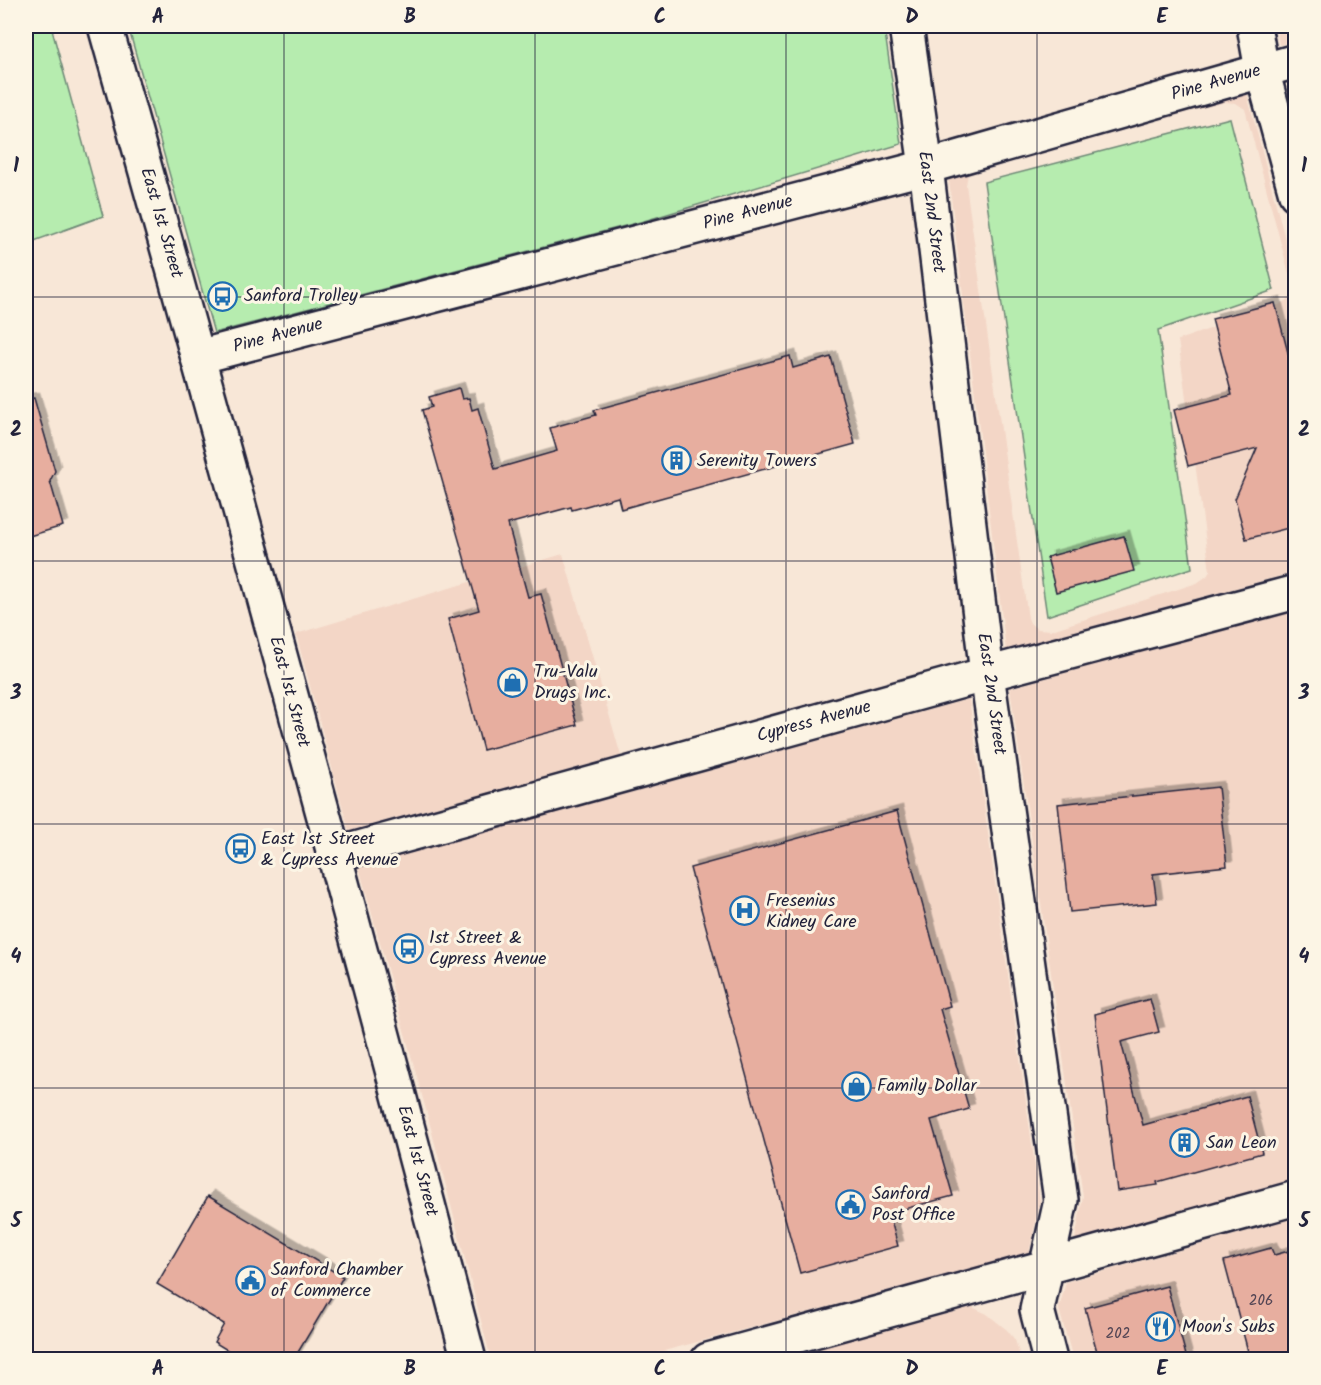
<svg xmlns="http://www.w3.org/2000/svg" width="1321" height="1385" font-family="Kalam,sans-serif">
	<defs>
		<filter id="shadow"><feDropShadow dx="5.5" dy="-5.5" stdDeviation="0" flood-color="#0004"/></filter>
	</defs>
	<rect width="100%" height="100%" fill="#f8e7d7"/>
	<filter id="ink" filterUnits="userSpaceOnUse"><feTurbulence type="fractalNoise" baseFrequency=".0167" numOctaves="2"/><feDisplacementMap in="SourceGraphic" scale="12" xChannelSelector="R" yChannelSelector="G"/><feConvolveMatrix kernelMatrix="1 2 1 2 8 2 1 2 1" color-interpolation-filters="sRGB"/></filter>
	<g filter="url(#ink)">
		<g fill="#f3d6c6">
			<path d="M 1276,26 L 1295,26 L 1295,41 L 1279,45 Z"/>
			<path d="M 1247,94 L 1295,277 L 1295,572 L 1006,650 L 949,180 L 968,174 L 966,185 L 1028,618 L 1030,623 L 1037,629 L 1052,630 L 1197,583 L 1207,576 L 1210,571 L 1178,340 L 1279,305 L 1289,299 L 1291,295 L 1292,285 L 1245,109 L 1236,103 L 1225,102 L 1146,123 Z"/>
			<path d="M 563,554 L 621,756 L 349,831 L 296,634 Z"/>
			<path d="M 1295,611 L 1295,1179 L 1075,1240 L 1083,1196 L 1010,688 Z"/>
			<path d="M 969,699 L 1040,1201 L 1029,1253 L 634,1359 L 491,1359 L 428,1117 L 359,867 Z"/>
			<path d="M 1295,1218 L 1295,1359 L 1073,1359 L 1059,1309 L 1066,1282 Z"/>
			<path d="M 972,1307 L 987,1314 L 1007,1330 L 1015,1340 L 1021,1359 L 780,1359 Z"/>
		</g>
		<g fill="#b6ecaf" stroke="#6c8775" stroke-width="1.5">
			<path d="M 26,26 L 51,26 L 103,216 L 26,244 Z"/>
			<path d="M 128,26 L 884,26 L 901,144 L 644,221 L 214,333 Z"/>
			<path d="M 1230,118 L 1274,290 L 1158,330 L 1192,568 L 1047,616 L 984,182 Z"/>
		</g>
		<g fill="#e7ae9f" stroke="#22223b" stroke-width="1.5" filter="url(#shadow)">
			<path d="M 1275,303 L 1296,383 L 1296,526 L 1246,539 L 1235,499 L 1257,448 L 1188,466 L 1174,410 L 1232,395 L 1212,319 Z"/>
			<path d="M 790,356 L 793,368 L 831,357 L 855,444 L 621,509 L 618,497 L 572,510 L 571,507 L 508,524 L 528,597 L 541,594 L 577,725 L 483,750 L 448,619 L 479,610 L 422,410 L 432,407 L 429,397 L 459,388 L 462,399 L 469,398 L 472,410 L 478,408 L 495,469 L 557,451 L 550,428 L 596,415 L 594,410 Z"/>
			<path d="M 34,398 L 55,471 L 50,481 L 63,526 L 26,537 L 26,399 Z"/>
			<path d="M 1124,536 L 1134,571 L 1056,592 L 1047,557 Z"/>
			<path d="M 1218,787 L 1227,866 L 1153,874 L 1157,903 L 1070,912 L 1058,804 Z"/>
			<path d="M 897,811 L 950,1006 L 940,1009 L 969,1109 L 931,1120 L 953,1196 L 889,1213 L 898,1246 L 800,1273 L 690,868 Z"/>
			<path d="M 1150,999 L 1159,1032 L 1121,1042 L 1143,1125 L 1247,1096 L 1262,1153 L 1157,1182 L 1158,1185 L 1117,1191 L 1095,1014 Z"/>
			<path d="M 208,1196 L 343,1277 L 294,1359 L 242,1359 L 214,1342 L 224,1324 L 157,1284 Z"/>
			<path d="M 1271,1248 L 1274,1255 L 1296,1249 L 1296,1359 L 1250,1359 L 1224,1261 Z"/>
			<path d="M 1167,1286 L 1187,1359 L 1099,1359 L 1085,1308 Z"/>
		</g>
		<g fill="none" stroke-linecap="round" stroke-linejoin="round">
			<defs>
				<g id="street">
					<path d="M 1254,26 L 1262,70 L 1296,194"/>
					<path d="M 198,357 L 926,167 L 1296,61"/>
					<path d="M 334,855 L 987,674 L 1296,592"/>
				</g>
				<g id="secondary">
					<path d="M 105,26 C 230,469 352,914 469,1360"/>
					<path d="M 906,26 L 926,167 L 987,674 L 1061,1200 L 1037,1310 L 1050,1360"/>
					<path d="M 708,1360 L 1296,1198"/>
				</g>
			</defs>
			<use href="#street" stroke="#22223b" stroke-width="38"/>
			<use href="#secondary" stroke="#22223b" stroke-width="38"/>
			<use href="#street" stroke="#fcf5e5" stroke-width="33"/>
			<use href="#secondary" stroke="#fcf5e5" stroke-width="33"/>
		</g>
	</g>
	<path fill="none" stroke="#22223b" stroke-width="1.5" stroke-opacity="0.55" d="M 284,26 L 284,1360M 535,26 L 535,1360M 786,26 L 786,1360M 1037,26 L 1037,1360M 26,297 L 1296,297M 26,561 L 1296,561M 26,824 L 1296,824M 26,1088 L 1296,1088"/>
	<defs>
		<symbol id="bus-ring" viewBox="-11 -11 22 22"><circle r="9.5" fill="#fcf5e5" stroke="#1f6fb2" stroke-width="1.5"/><path d="M-5-6H5V4H4V6H2V4H-2V6H-4V4H-5ZM-3.5-4V0h7V-4ZM-3.5 1.2v1.5H-2V1.2ZM2 1.2v1.5H3.5V1.2Z" fill="#1f6fb2"/></symbol>
		<symbol id="building-ring" viewBox="-11 -11 22 22"><circle r="9.5" fill="#fcf5e5" stroke="#1f6fb2" stroke-width="1.5"/><path d="M-4-6H4V6H1V3H-1V6H-4ZM-2.5-4.3h1.7v1.8h-1.7ZM.8-4.3h1.7v1.8H.8ZM-2.5-1h1.7V.8h-1.7ZM.8-1h1.7V.8H.8Z" fill="#1f6fb2"/></symbol>
		<symbol id="shop-ring" viewBox="-11 -11 22 22"><circle r="9.5" fill="#fcf5e5" stroke="#1f6fb2" stroke-width="1.5"/><path d="M-5-2.5h2.3a2.7 3.5 0 0 1 5.4 0H5L5.5 6h-11ZM-1.5-2.5h3a1.5 2.3 0 0 0-3 0Z" fill="#1f6fb2"/></symbol>
		<symbol id="hospital-ring" viewBox="-11 -11 22 22"><circle r="9.5" fill="#fcf5e5" stroke="#1f6fb2" stroke-width="1.5"/><path d="M-5-5h3v3.5h4V-5h3V5h-3V1.5h-4V5h-3Z" fill="#1f6fb2"/></symbol>
		<symbol id="civic-ring" viewBox="-11 -11 22 22"><circle r="9.5" fill="#fcf5e5" stroke="#1f6fb2" stroke-width="1.5"/><path d="M-.6-6.5H3V-4.5H.6V-3L4-1V1h2V6H-6V1h2V-1L-.6-3ZM-1.2 2.5V6h2.4V2.5Z" fill="#1f6fb2"/></symbol>
		<symbol id="restaurant-ring" viewBox="-11 -11 22 22"><circle r="9.5" fill="#fcf5e5" stroke="#1f6fb2" stroke-width="1.5"/><path d="M-5-6h1v4h1v-4h1v4h1v-4h1v5L-1.5 .5V6h-2V.5L-5-1ZM5-6V6H3V1.5H1.5Q1.5-4 5-6Z" fill="#1f6fb2"/></symbol>
	</defs>
	<g fill-rule="evenodd">
		<use href="#bus-ring" x="206" y="280" width="33" height="33"/>
		<use href="#building-ring" x="660" y="444" width="33" height="33"/>
		<use href="#shop-ring" x="496" y="666" width="33" height="33"/>
		<use href="#bus-ring" x="224" y="832" width="33" height="33"/>
		<use href="#hospital-ring" x="728" y="894" width="33" height="33"/>
		<use href="#bus-ring" x="392" y="932" width="33" height="33"/>
		<use href="#shop-ring" x="840" y="1070" width="33" height="33"/>
		<use href="#building-ring" x="1168" y="1126" width="33" height="33"/>
		<use href="#civic-ring" x="834" y="1188" width="33" height="33"/>
		<use href="#civic-ring" x="234" y="1264" width="33" height="33"/>
		<use href="#restaurant-ring" x="1144" y="1310" width="33" height="33"/>
	</g>
	<g text-anchor="middle" dominant-baseline="central" stroke-width="6" stroke-linejoin="round" paint-order="stroke">
		<g font-size="15" fill="#534554">
			<text x="1261" y="1301">206</text>
			<text x="1118" y="1334">202</text>
		</g>
		<g font-size="18" fill="#22223b" stroke="#fcf5e5">
			<text transform="translate(1216 83) rotate(-16)">Pine Avenue</text>
			<text transform="translate(931 212) rotate(83)">East 2nd Street</text>
			<text transform="translate(748 213) rotate(-15)">Pine Avenue</text>
			<text transform="translate(161 223) rotate(74)">East 1st Street</text>
			<text transform="translate(278 336) rotate(-15)">Pine Avenue</text>
			<text transform="translate(289 692) rotate(75)">East 1st Street</text>
			<text transform="translate(991 694) rotate(82)">East 2nd Street</text>
			<text transform="translate(814 722) rotate(-15)">Cypress Avenue</text>
			<text transform="translate(417 1161) rotate(75)">East 1st Street</text>
		</g>
		<g font-size="18" fill="#22223b" stroke="#fcf5e5" text-anchor="start">
			<text x="244" y="296">Sanford Trolley</text>
			<text x="697" y="461">Serenity Towers</text>
			<text x="534" y="672">Tru-Valu<tspan x="534" dy="21">Drugs Inc.</tspan></text>
			<text x="261" y="839">East 1st Street<tspan x="261" dy="21">&amp; Cypress Avenue</tspan></text>
			<text x="766" y="901">Fresenius<tspan x="766" dy="21">Kidney Care</tspan></text>
			<text x="429" y="938">1st Street &amp;<tspan x="429" dy="21">Cypress Avenue</tspan></text>
			<text x="877" y="1086">Family Dollar</text>
			<text x="1206" y="1143">San Leon</text>
			<text x="872" y="1194">Sanford<tspan x="872" dy="21">Post Office</tspan></text>
			<text x="271" y="1270">Sanford Chamber<tspan x="271" dy="21">of Commerce</tspan></text>
			<text x="1182" y="1327">Moon's Subs</text>
		</g>
	</g>
	<rect width="1321" height="1385" fill="none" stroke="#fcf5e5" stroke-width="66"/>
	<rect x="33" y="33" width="1255" height="1319" fill="none" stroke="#22223b" stroke-width="2"/>
	<g font-size="20" text-anchor="middle" font-weight="bold" fill="#22223b">
		<text x="158" y="23">A</text>
		<text x="410" y="23">B</text>
		<text x="660" y="23">C</text>
		<text x="912" y="23">D</text>
		<text x="1162" y="23">E</text>
		<text x="16" y="172">1</text>
		<text x="1304" y="172">1</text>
		<text x="16" y="436">2</text>
		<text x="1304" y="436">2</text>
		<text x="16" y="699">3</text>
		<text x="1304" y="699">3</text>
		<text x="16" y="963">4</text>
		<text x="1304" y="963">4</text>
		<text x="16" y="1227">5</text>
		<text x="1304" y="1227">5</text>
		<text x="158" y="1375">A</text>
		<text x="410" y="1375">B</text>
		<text x="660" y="1375">C</text>
		<text x="912" y="1375">D</text>
		<text x="1162" y="1375">E</text>
	</g>
</svg>
